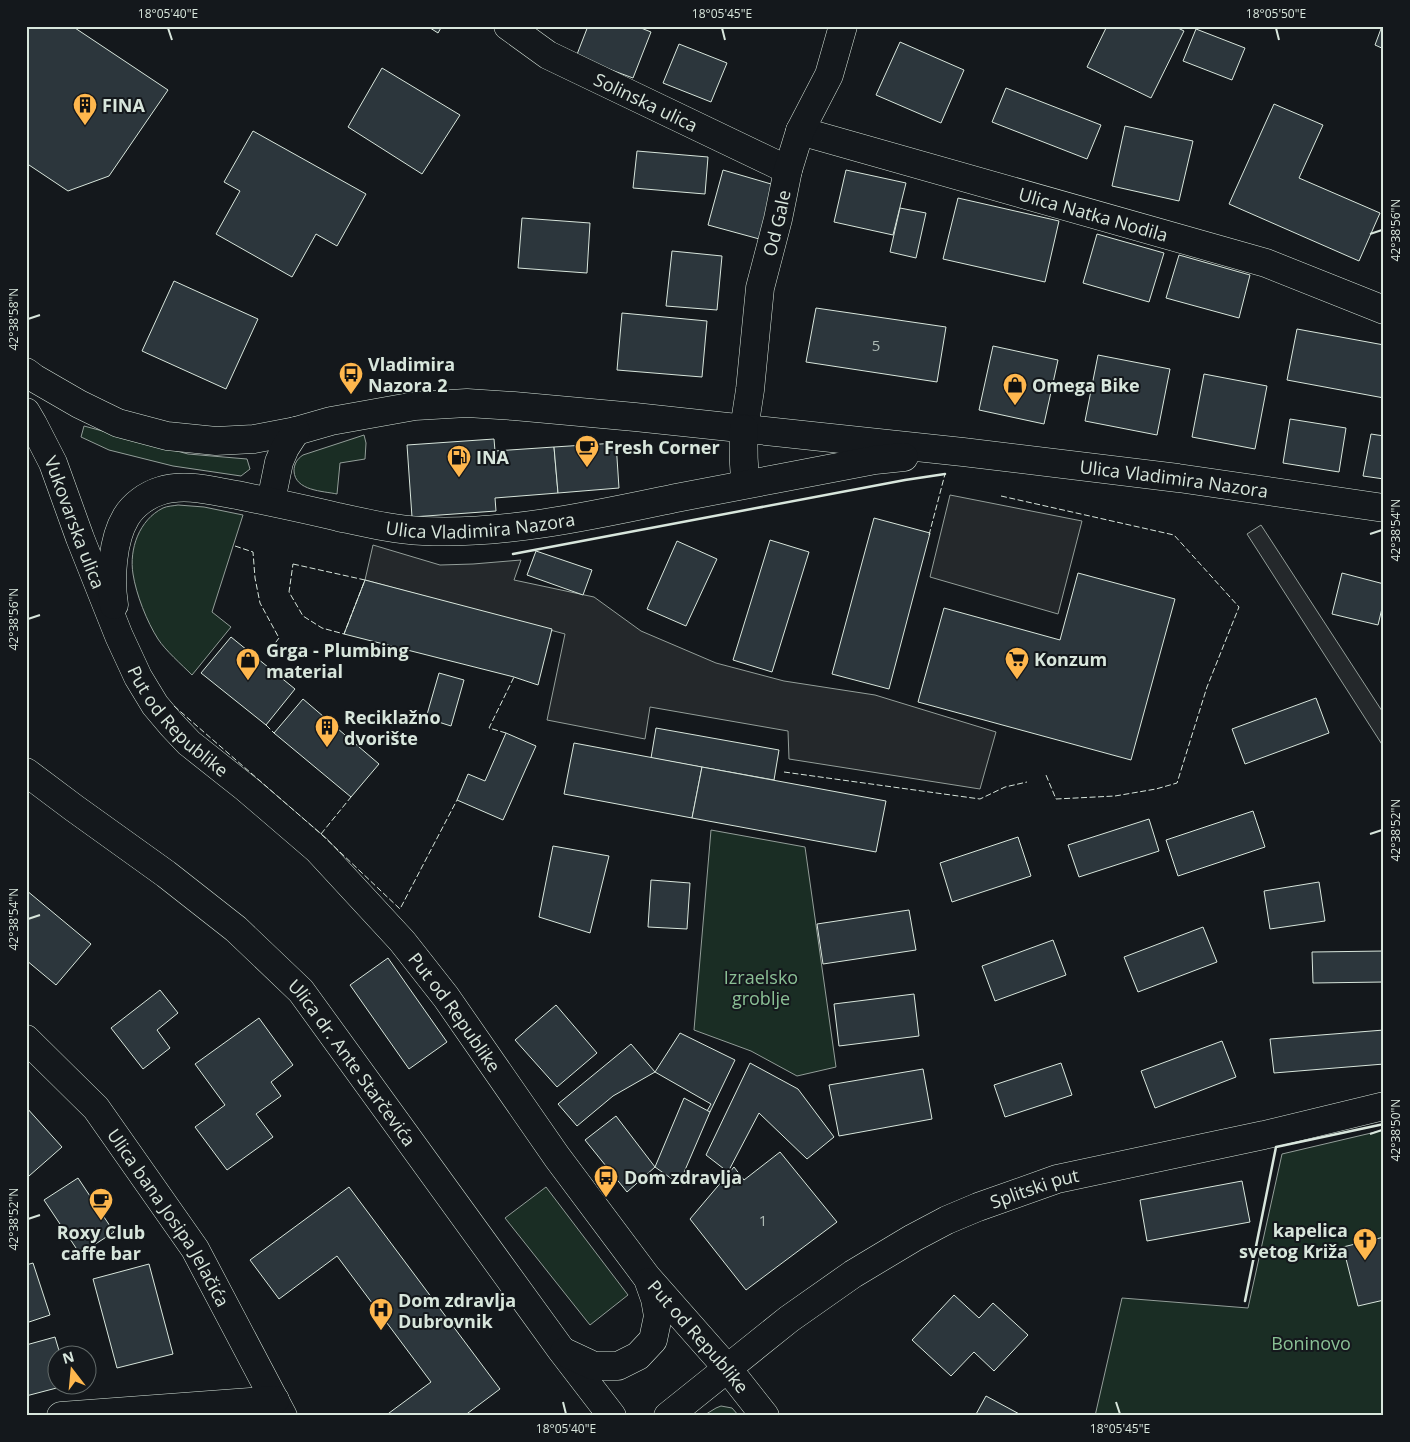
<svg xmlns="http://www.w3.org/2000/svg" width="1410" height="1442" font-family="'Open Sans',sans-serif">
	<rect width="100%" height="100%" fill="#14181c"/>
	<g fill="#1a2d24" stroke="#939e99">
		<path d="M 84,426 L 188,454 L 247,459 L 250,469 L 241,476 L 173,466 L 109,450 L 81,437 Z"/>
		<path d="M 364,435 L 366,443 L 365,459 L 340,463 L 337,494 C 323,491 295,491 294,471 C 294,464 297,459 303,455 Z"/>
		<path d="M 178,505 L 204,507 L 243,515 L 212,612 L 231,627 L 192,675 C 182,665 165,650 158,639 C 147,622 136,594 133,574 C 129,549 139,520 163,508 C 167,506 173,506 178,505 Z"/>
		<path d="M 711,830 L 805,847 L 836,1067 L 797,1076 L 751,1051 L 694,1030 Z"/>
		<path d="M 1384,1130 L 1384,1416 L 1095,1416 L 1122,1298 L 1248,1308 L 1282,1154 Z"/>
		<path d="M 546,1187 L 628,1295 L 590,1325 L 505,1218 Z"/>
		<path d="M 721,1406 L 732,1408 L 739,1416 L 703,1416 L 716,1408 Z"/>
	</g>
	<g fill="#24282b" stroke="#939e99">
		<path d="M 950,495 L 1082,521 L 1058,614 L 930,577 Z"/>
		<path d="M 1261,525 L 1384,714 L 1383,746 L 1247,534 Z"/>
		<path d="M 373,545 L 440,565 L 473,564 L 521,560 L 514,580 L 594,597 L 641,631 L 716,663 L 784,681 L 875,695 L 996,732 L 980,789 L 789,759 L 788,731 L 650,707 L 645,739 L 547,720 L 565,634 L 365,580 Z"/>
	</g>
	<g fill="#2c363c" stroke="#d8e6dc">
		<path d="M 26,26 L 72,26 L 168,90 L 109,176 L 68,191 L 26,163 Z"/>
		<path d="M 427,26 L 442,26 L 438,33 Z"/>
		<path d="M 588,26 L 636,26 L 651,32 L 633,78 L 576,57 Z"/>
		<path d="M 1107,26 L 1174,26 L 1184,31 L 1151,98 L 1087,67 Z"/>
		<path d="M 1382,26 L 1384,26 L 1384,49 L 1375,45 Z"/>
		<path d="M 1196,29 L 1245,48 L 1232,80 L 1183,61 Z"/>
		<path d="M 900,42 L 964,70 L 941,123 L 876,95 Z"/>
		<path d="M 679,44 L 727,63 L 711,102 L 663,83 Z"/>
		<path d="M 382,68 L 460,115 L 422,174 L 348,127 Z"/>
		<path d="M 1006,88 L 1101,125 L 1087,159 L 992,122 Z"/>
		<path d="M 1274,104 L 1323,125 L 1299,178 L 1380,213 L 1359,261 L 1229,204 Z"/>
		<path d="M 1125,126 L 1193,141 L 1179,201 L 1112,186 Z"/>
		<path d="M 253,131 L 366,194 L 337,246 L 316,234 L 292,277 L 216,234 L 240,191 L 224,182 Z"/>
		<path d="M 637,151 L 708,157 L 705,194 L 633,188 Z"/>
		<path d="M 723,170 L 778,186 L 763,240 L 708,225 Z"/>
		<path d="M 846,170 L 906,183 L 893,235 L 834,222 Z"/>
		<path d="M 958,198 L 1059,221 L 1045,282 L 943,259 Z"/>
		<path d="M 900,208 L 926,213 L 916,258 L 890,252 Z"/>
		<path d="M 522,218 L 590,223 L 587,273 L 518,268 Z"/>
		<path d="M 1097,234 L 1164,253 L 1149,302 L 1083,283 Z"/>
		<path d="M 672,251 L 722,256 L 717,310 L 666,306 Z"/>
		<path d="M 1179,255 L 1250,275 L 1239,318 L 1166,298 Z"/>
		<path d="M 174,281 L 258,319 L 226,389 L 142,351 Z"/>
		<path d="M 816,308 L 946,327 L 937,382 L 806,362 Z"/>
		<path d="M 622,313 L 707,321 L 702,377 L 617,370 Z"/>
		<path d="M 1297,329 L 1384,345 L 1384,398 L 1287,380 Z"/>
		<path d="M 993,346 L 1058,360 L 1044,424 L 979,410 Z"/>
		<path d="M 1098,355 L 1170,369 L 1157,435 L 1085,421 Z"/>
		<path d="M 1204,374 L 1267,386 L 1255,449 L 1192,437 Z"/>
		<path d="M 1290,419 L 1346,428 L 1339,472 L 1283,463 Z"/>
		<path d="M 1371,434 L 1384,436 L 1384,479 L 1363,476 Z"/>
		<path d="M 494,439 L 495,451 L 554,447 L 558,493 L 495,498 L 496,511 L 412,517 L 407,445 Z"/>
		<path d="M 616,443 L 619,488 L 558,493 L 554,447 Z"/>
		<path d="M 874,518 L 930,533 L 889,689 L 832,674 Z"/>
		<path d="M 770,540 L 809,552 L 772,672 L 733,660 Z"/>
		<path d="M 677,541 L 717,559 L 686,626 L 647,609 Z"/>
		<path d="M 536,551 L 592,570 L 583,595 L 527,575 Z"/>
		<path d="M 1078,573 L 1175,599 L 1131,760 L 918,702 L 944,608 L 1060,640 Z"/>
		<path d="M 1342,573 L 1384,584 L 1384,600 L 1378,625 L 1332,614 Z"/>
		<path d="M 365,580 L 552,629 L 538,685 L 514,677 L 344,634 Z"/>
		<path d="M 231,637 L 295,689 L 266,725 L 201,673 Z"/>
		<path d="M 439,673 L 464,680 L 451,726 L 426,718 Z"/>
		<path d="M 1316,698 L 1329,733 L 1245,764 L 1232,729 Z"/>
		<path d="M 303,699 L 379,764 L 351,797 L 274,733 Z"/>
		<path d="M 656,728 L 779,750 L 774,780 L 651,758 Z"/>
		<path d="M 506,733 L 536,746 L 503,820 L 457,800 L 468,774 L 485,781 Z"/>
		<path d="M 574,743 L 702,767 L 692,818 L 564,794 Z"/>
		<path d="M 702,767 L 886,801 L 876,852 L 692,818 Z"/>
		<path d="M 1253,811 L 1265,847 L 1178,876 L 1166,840 Z"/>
		<path d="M 1149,819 L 1159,851 L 1079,877 L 1068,845 Z"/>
		<path d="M 1018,837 L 1031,876 L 952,902 L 940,863 Z"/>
		<path d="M 553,846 L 609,856 L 590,933 L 539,917 Z"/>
		<path d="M 651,880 L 690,883 L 687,929 L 648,927 Z"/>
		<path d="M 1319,882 L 1325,921 L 1270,929 L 1264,891 Z"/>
		<path d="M 26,890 L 91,944 L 56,985 L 26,960 Z"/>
		<path d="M 909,910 L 916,950 L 823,964 L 817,924 Z"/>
		<path d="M 1203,927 L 1217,962 L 1138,992 L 1124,957 Z"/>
		<path d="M 1053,940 L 1066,975 L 995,1001 L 982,966 Z"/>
		<path d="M 1384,951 L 1384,982 L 1313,983 L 1312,952 Z"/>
		<path d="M 388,958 L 447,1042 L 409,1069 L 350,985 Z"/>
		<path d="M 160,990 L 178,1013 L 157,1030 L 170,1048 L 143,1069 L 111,1028 Z"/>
		<path d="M 914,994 L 919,1036 L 839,1046 L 834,1004 Z"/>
		<path d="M 556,1005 L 597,1053 L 557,1087 L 515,1040 Z"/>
		<path d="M 259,1018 L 293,1065 L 271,1082 L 281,1096 L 256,1114 L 273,1137 L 227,1170 L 195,1127 L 225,1105 L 195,1064 Z"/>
		<path d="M 1384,1030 L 1384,1064 L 1274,1073 L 1270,1039 Z"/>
		<path d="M 680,1033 L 735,1060 L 710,1112 L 707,1111 L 711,1104 L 655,1072 Z"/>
		<path d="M 1222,1041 L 1236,1077 L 1155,1108 L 1141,1071 Z"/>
		<path d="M 631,1044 L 655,1072 L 613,1096 L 577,1126 L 558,1104 Z"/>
		<path d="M 750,1063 L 798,1089 L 834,1137 L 807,1159 L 759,1113 L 728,1172 L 706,1155 Z"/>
		<path d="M 1061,1063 L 1072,1095 L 1005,1117 L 994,1085 Z"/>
		<path d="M 923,1069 L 932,1119 L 839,1136 L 829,1085 Z"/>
		<path d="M 684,1098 L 710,1112 L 679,1184 L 655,1167 Z"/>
		<path d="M 26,1107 L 62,1147 L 29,1176 L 26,1173 Z"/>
		<path d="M 616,1116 L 655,1167 L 627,1192 L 585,1140 Z"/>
		<path d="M 780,1152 L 837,1222 L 746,1290 L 690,1219 L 734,1167 L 744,1180 Z"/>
		<path d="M 78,1178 L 114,1232 L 80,1254 L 44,1200 Z"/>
		<path d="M 1242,1181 L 1250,1222 L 1147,1241 L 1140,1200 Z"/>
		<path d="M 349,1187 L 500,1389 L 464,1416 L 385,1416 L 431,1382 L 337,1256 L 279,1299 L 250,1260 Z"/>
		<path d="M 1384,1237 L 1384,1300 L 1358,1306 L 1343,1247 Z"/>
		<path d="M 33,1263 L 50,1315 L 26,1323 L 26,1265 Z"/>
		<path d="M 149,1264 L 173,1354 L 117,1368 L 93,1279 Z"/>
		<path d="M 954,1295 L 979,1318 L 993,1303 L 1028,1335 L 994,1371 L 974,1352 L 951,1376 L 912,1340 Z"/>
		<path d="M 55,1337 L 60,1354 L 58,1354 L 58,1384 L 68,1385 L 26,1396 L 26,1345 Z"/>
		<path d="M 986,1396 L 1023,1416 L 975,1416 Z"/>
	</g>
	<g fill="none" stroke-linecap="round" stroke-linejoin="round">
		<defs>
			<g id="street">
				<path id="s1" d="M 508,26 L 548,55 L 788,170"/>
				<path id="s2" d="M 800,131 L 1266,263 L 1384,310"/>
				<path id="s3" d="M 744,429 L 750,390 L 760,288 L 778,219 L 788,170 L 800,131 L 829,75 L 843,26"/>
				<path id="s4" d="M 26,1039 L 96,1108 L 195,1249 L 283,1416"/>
				<path d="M 61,1416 L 275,1400"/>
			</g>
			<g id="secondary">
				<path id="s5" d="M 26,372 L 34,378 L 79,404 L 118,423 L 167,436 L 216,441 L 254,439 L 296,431 L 331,421 L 415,406 L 467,403 L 514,406 L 635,417 L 963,452 L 1178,478 L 1384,508"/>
				<path id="s6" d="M 26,412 L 33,424 L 53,463 L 80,538 L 119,636 L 138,677 L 155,705 L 171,724 L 189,743 L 247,789 L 317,849 L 402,941 L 446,997 L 557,1157 L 646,1276 L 728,1369 L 765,1416"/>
				<path d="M 744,429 C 743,448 743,465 746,484"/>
				<path d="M 271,501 L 279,462 L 285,448 L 296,431"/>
				<path id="s7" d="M 114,605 C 110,579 112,540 126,517 C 133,505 147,495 160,491 C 185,483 212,491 237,495 C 271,502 305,509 338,517 C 366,523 395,530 423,531 C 506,535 595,515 676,498 C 742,485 809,473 875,460 L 904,457"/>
				<path id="s8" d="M 26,772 L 74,808 L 166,874 L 236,929 L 301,991 L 562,1351 L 612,1416"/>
				<path d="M 564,1352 L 594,1366 L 618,1366 L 638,1356 L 653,1340 L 658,1316 L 655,1299 L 649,1282"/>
				<path id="s9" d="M 668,1416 L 789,1319 L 853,1274 L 913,1238 L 947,1220 L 978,1207 L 1057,1179 L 1264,1135 L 1384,1106"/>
			</g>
		</defs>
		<use href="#street" stroke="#d8e6dc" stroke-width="29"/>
		<use href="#secondary" stroke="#d8e6dc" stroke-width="29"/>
		<use href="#street" stroke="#14181c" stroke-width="28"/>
		<use href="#secondary" stroke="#14181c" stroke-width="28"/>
		<g stroke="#d8e6dc" stroke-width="1" stroke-dasharray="6 2.5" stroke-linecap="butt">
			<path d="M 1001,496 L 1174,535 L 1239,607 L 1207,687 L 1177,783 L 1156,789 L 1115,796 L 1056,799 L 1046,775"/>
			<path d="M 929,535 L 945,474"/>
			<path d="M 235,546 L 253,552 L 255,578 L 260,603 L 279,638 L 267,654"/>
			<path d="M 293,564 L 365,580 L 344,634 L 322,628 L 303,616 L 289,592 Z"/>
			<path d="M 174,706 L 321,834 L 400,909 L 457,800"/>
			<path d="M 266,725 L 274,733"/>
			<path d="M 506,733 L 489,728 L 514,677"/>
			<path d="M 784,772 L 980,799 L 1005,787 L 1027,782"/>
			<path d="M 321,834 L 351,797"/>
		</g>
		<g stroke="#d8e6dc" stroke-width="2.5">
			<path d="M 513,554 L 905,480 L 945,474"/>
			<path d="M 1245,1301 L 1276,1147 L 1384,1124"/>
		</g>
	</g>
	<path fill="none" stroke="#d8e6dc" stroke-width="2" d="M 168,28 L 172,40M 722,28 L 725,40M 1276,28 L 1279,40M 1370,234 L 1382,230M 28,319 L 40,315M 1370,534 L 1382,530M 28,619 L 40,615M 1370,834 L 1382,830M 28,919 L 40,915M 1370,1134 L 1382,1130M 28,1219 L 40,1215M 563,1402 L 566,1414M 1116,1402 L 1120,1414"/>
	<defs>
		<symbol id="building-pin" viewBox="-11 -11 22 30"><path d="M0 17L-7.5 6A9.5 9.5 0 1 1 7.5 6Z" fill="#ffb74d" stroke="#14181c"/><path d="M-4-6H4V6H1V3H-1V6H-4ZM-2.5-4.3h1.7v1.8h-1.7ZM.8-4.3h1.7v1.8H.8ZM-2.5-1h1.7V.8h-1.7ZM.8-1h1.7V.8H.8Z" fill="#111"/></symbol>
		<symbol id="bus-pin" viewBox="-11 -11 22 30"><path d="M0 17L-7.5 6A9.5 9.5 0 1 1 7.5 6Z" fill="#ffb74d" stroke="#14181c"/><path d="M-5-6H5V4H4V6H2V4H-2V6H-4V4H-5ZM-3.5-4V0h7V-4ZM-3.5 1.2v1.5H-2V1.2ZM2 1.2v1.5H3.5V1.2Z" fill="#111"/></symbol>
		<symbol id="shop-pin" viewBox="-11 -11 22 30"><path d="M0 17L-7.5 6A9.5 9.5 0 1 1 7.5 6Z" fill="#ffb74d" stroke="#14181c"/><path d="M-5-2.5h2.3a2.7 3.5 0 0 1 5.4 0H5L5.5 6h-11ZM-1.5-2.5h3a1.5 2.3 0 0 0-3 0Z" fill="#111"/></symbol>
		<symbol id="cafe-pin" viewBox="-11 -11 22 30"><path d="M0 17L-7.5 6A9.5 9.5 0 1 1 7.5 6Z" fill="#ffb74d" stroke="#14181c"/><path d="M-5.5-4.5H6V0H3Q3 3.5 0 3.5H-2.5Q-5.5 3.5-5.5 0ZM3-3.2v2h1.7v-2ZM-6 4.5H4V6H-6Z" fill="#111"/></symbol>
		<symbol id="fuel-pin" viewBox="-11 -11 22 30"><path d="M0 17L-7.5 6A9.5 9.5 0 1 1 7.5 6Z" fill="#ffb74d" stroke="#14181c"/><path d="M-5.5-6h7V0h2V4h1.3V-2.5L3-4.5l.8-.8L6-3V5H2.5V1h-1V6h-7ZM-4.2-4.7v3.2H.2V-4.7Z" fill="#111"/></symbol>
		<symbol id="supermarket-pin" viewBox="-11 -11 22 30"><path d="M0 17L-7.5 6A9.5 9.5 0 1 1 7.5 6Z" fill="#ffb74d" stroke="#14181c"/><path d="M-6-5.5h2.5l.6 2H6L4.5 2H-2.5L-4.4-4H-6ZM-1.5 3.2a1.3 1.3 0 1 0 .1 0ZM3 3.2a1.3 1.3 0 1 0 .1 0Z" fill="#111"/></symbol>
		<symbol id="church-pin" viewBox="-11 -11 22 30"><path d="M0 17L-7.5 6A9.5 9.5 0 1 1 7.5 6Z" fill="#ffb74d" stroke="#14181c"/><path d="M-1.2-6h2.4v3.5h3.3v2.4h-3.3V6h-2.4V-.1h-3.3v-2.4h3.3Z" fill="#111"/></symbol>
		<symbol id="hospital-pin" viewBox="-11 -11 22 30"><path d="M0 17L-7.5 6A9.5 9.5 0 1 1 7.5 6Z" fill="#ffb74d" stroke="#14181c"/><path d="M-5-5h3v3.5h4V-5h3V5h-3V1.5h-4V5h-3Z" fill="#111"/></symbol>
	</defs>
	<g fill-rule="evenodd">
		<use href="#building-pin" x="71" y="91" width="28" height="38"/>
		<use href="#bus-pin" x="337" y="360" width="28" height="38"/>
		<use href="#shop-pin" x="1001" y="371" width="28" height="38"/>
		<use href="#cafe-pin" x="573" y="433" width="28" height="38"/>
		<use href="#fuel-pin" x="445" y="443" width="28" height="38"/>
		<use href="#supermarket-pin" x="1003" y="645" width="28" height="38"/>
		<use href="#shop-pin" x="234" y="646" width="28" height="38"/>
		<use href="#building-pin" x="313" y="713" width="28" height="38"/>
		<use href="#bus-pin" x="592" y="1163" width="28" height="38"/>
		<use href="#cafe-pin" x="87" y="1186" width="28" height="38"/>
		<use href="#church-pin" x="1351" y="1226" width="28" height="38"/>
		<use href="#hospital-pin" x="367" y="1296" width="28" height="38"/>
	</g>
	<g text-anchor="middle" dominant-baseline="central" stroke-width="4" stroke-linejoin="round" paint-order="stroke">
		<g font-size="15" fill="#adbab4">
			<text x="876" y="345">5</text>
			<text x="763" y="1220">1</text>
		</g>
		<g font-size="18" fill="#d8e6dc" stroke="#14181c">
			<text stroke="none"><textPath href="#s1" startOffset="158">Solinska ulica</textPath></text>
			<text stroke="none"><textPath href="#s2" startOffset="305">Ulica Natka Nodila</textPath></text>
			<text stroke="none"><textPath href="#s3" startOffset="209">Od Gale</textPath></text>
			<text stroke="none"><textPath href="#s5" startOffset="1171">Ulica Vladimira Nazora</textPath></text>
			<text stroke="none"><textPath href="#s7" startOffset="459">Ulica Vladimira Nazora</textPath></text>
			<text stroke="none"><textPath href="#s6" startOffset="121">Vukovarska ulica</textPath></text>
			<text stroke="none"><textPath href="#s6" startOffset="348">Put od Republike</textPath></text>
			<text stroke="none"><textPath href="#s6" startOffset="752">Put od Republike</textPath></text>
			<text stroke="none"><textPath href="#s8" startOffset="440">Ulica dr. Ante Starčevića</textPath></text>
			<text stroke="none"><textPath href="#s9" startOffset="435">Splitski put</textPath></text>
			<text stroke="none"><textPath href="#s4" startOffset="230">Ulica bana Josipa Jelačića</textPath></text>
			<text stroke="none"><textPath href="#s6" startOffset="1158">Put od Republike</textPath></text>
		</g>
		<g font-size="18" font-weight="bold" fill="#d8e6dc" stroke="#14181c" text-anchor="start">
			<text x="102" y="105">FINA</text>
			<text x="368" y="364">Vladimira<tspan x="368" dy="21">Nazora 2</tspan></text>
			<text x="1032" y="385">Omega Bike</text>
			<text x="604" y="447">Fresh Corner</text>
			<text x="476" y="457">INA</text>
			<text x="266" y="650">Grga - Plumbing<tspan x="266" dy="21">material</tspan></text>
			<text x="1034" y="659">Konzum</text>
			<text x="344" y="717">Reciklažno<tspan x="344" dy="21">dvorište</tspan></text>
			<text x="624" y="1177">Dom zdravlja</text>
			<text x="1348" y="1230" text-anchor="end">kapelica<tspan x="1348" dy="21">svetog Križa</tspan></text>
			<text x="101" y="1232" text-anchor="middle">Roxy Club<tspan x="101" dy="21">caffe bar</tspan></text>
			<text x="398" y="1300">Dom zdravlja<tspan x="398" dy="21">Dubrovnik</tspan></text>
		</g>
		<g font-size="18" fill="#8ac095" stroke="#14181c">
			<text x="761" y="977">Izraelsko<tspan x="761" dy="21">groblje</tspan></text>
			<text x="1311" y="1343">Boninovo</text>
		</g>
	</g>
	<rect width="1410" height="1442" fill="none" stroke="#14181c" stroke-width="55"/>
	<g transform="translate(72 1370) rotate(344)"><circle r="24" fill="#14181c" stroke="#626a69"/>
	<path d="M0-4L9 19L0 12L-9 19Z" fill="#ffb74d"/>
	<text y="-8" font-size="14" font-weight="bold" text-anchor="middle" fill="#d8e6dc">N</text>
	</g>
	<rect x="28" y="28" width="1354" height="1386" fill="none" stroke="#d8e6dc" stroke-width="2"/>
	<g font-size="12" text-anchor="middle" fill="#d8e6dc">
		<text x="168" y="18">18°05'40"E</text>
		<text x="722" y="18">18°05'45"E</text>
		<text x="1276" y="18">18°05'50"E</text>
		<text transform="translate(1396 230) rotate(-90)" y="4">42°38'56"N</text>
		<text transform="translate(14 319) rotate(-90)" y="4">42°38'58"N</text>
		<text transform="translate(1396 530) rotate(-90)" y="4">42°38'54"N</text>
		<text transform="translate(14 619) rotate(-90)" y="4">42°38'56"N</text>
		<text transform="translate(1396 830) rotate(-90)" y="4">42°38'52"N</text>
		<text transform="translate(14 919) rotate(-90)" y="4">42°38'54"N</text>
		<text transform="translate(1396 1130) rotate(-90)" y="4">42°38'50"N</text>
		<text transform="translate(14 1219) rotate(-90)" y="4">42°38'52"N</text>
		<text x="566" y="1433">18°05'40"E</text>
		<text x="1120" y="1433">18°05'45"E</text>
	</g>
</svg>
